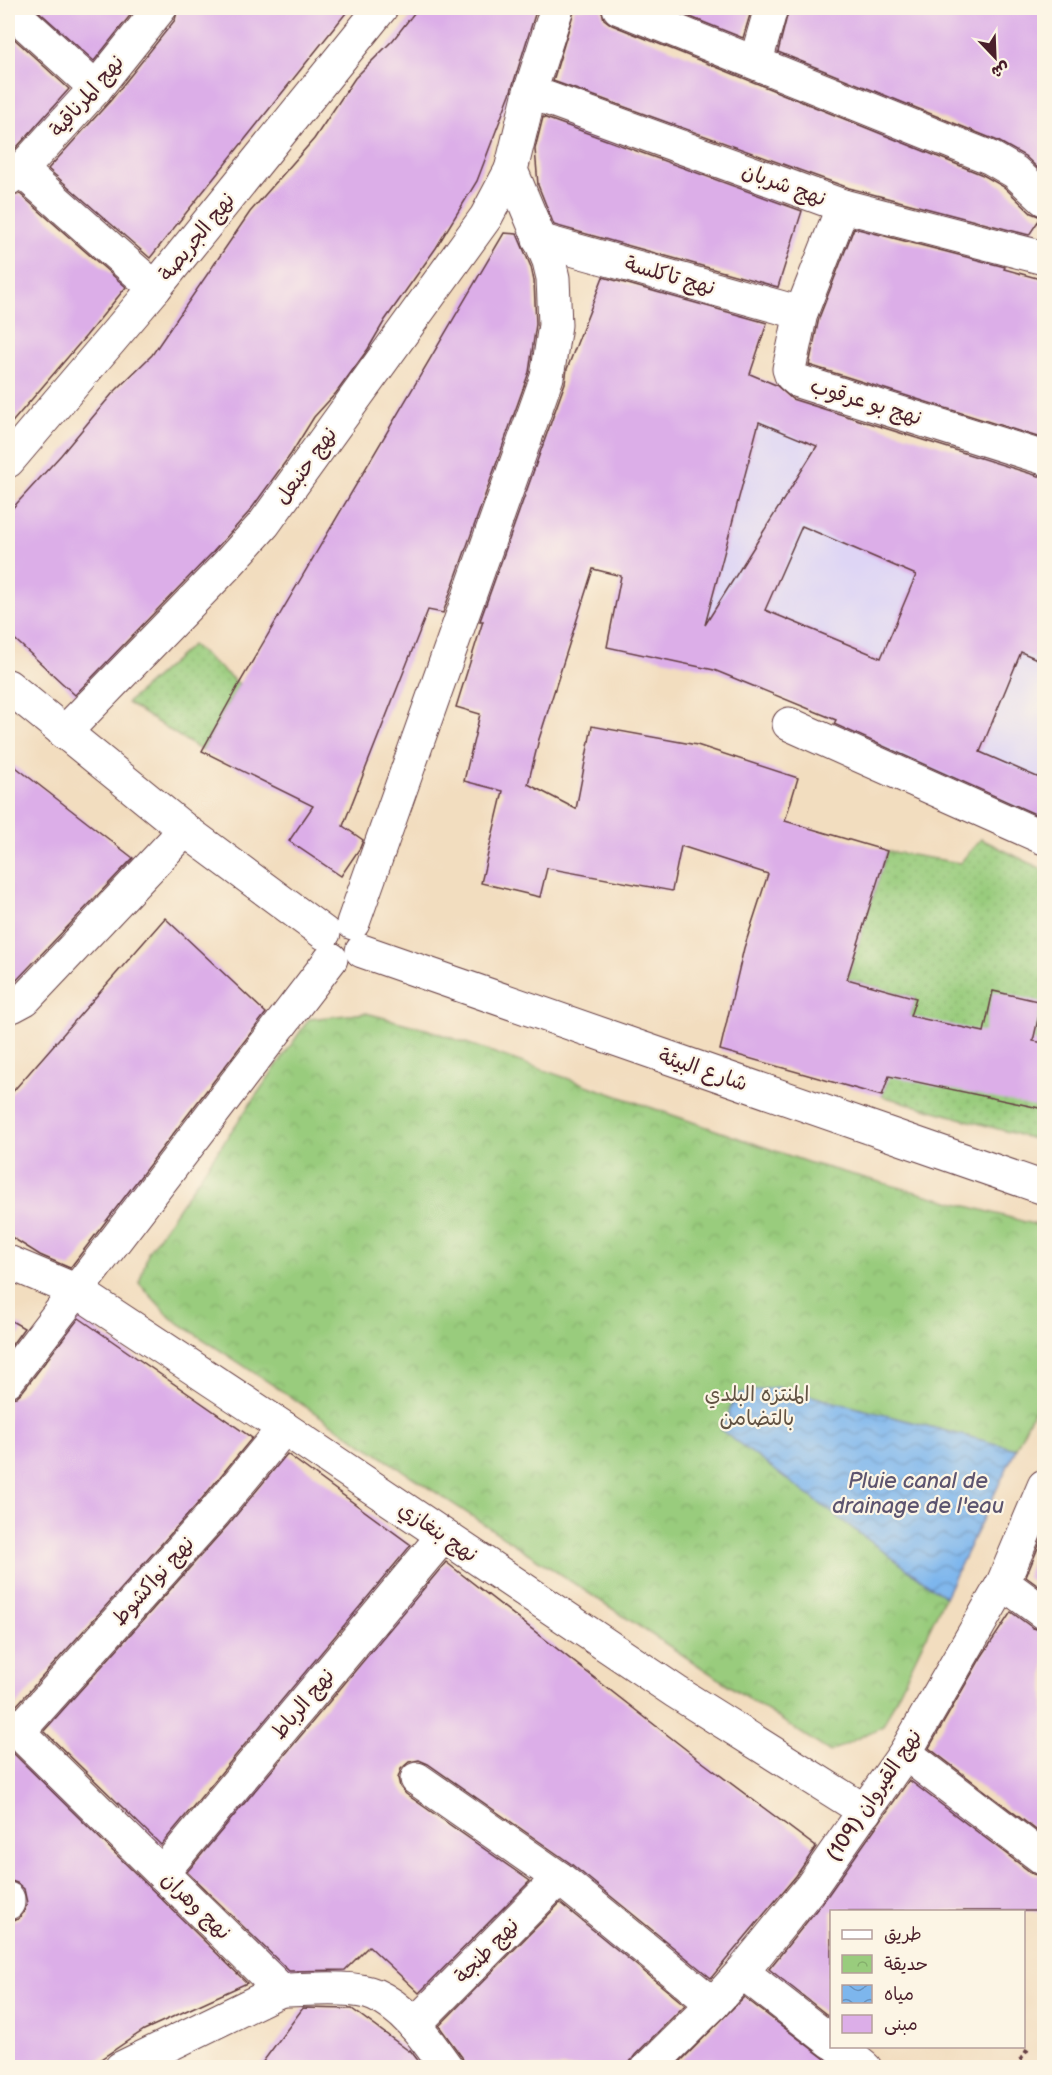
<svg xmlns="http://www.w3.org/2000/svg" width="1052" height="2075" font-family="'Balsamiq Sans','Playpen Sans Arabic',sans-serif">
	<defs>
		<pattern id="park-crowns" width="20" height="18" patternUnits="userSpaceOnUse" patternTransform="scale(1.5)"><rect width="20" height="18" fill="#99cc7d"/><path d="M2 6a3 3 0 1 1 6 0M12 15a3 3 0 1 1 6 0" fill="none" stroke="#85af6c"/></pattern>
		<pattern id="garden-dots" width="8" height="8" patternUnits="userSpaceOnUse" patternTransform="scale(1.5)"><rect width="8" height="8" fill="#99cc7d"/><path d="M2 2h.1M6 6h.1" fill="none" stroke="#85af6c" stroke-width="1.8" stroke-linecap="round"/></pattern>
		<pattern id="water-waves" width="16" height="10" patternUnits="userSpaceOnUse" patternTransform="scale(1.5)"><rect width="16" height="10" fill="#7db6ed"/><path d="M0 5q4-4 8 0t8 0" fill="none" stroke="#6893c0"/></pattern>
	</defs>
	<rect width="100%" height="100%" fill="#fcf5e5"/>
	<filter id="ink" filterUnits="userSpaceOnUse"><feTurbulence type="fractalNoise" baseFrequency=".0167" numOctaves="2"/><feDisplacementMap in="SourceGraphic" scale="12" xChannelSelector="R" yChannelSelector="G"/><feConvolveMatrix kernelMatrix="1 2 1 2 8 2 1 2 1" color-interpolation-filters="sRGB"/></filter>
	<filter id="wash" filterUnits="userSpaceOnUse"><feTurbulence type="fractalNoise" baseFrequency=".008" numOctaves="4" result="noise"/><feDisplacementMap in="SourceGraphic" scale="24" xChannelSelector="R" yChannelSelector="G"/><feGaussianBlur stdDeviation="1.35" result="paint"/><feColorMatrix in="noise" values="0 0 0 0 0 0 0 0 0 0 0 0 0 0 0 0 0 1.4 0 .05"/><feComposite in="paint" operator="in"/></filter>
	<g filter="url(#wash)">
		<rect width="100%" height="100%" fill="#f2ddbf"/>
		<path fill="#ded5f5" d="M 759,422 L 879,472 L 1006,563 L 1044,576 L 1044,829 L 829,737 L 836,720 L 712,669 L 694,666 Z"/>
		<path fill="url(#park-crowns)" stroke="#727654" stroke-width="1.5" d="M 366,1013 L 426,1029 L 810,1163 L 1044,1227 L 1044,1389 L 883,1726 L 830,1752 L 171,1318 L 139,1283 L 149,1250 L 309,1019 Z"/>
		<g fill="url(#garden-dots)" stroke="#727654" stroke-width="1.5">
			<path d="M 192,645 L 239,684 L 202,751 L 127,703 Z"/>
			<path d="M 981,839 L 1044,870 L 1044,1142 L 882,1096 L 916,998 L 847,979 L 887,851 L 960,863 Z"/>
		</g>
		<path fill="url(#water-waves)" stroke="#646a8c" stroke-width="1.5" d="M 777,1387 L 1016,1449 L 945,1597 L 721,1430 L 737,1394 Z"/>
		<g id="blocks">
			<g fill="#dcaee8" fill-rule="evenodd">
				<path d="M 35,8 L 136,8 L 94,61 Z"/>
				<path d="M 178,8 L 350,8 L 150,258 L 48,169 L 111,100 L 175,20 Z"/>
				<path d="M 418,8 L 537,8 L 510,94 L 477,181 L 436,248 L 385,320 L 368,349 L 336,393 L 314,417 L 291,454 L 249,512 L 213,552 L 75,695 L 8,633 L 8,513 L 61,455 L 112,394 L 152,355 L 250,212 L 314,139 L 355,78 L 393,40 Z"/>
				<path d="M 575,8 L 601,8 L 604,19 L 612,25 L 983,175 L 1004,187 L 1031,213 L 1041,217 L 1029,235 L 849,188 L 553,81 Z"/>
				<path d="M 668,8 L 752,8 L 743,38 Z"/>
				<path d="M 789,8 L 1044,8 L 1044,174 L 1025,156 L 998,141 L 778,52 Z"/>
				<path d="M 8,33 L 69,89 L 8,157 Z"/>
				<path d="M 543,117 L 802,211 L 778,287 L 554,225 L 538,185 L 535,149 Z"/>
				<path d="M 20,194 L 126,287 L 86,336 L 8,427 L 8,197 Z"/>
				<path d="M 854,228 L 1005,267 L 1004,269 L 1044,280 L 1044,439 L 809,365 L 819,318 Z"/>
				<path d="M 504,233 L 517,234 L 531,267 L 534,281 L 536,324 L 529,372 L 443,613 L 428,610 L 343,826 L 363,840 L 360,848 L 341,876 L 289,841 L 313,806 L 202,751 L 239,684 Z"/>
				<path d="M 603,277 L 767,323 L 750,374 L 776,385 L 792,399 L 1038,476 L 1044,476 L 1044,662 L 1021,652 L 980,752 L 1044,780 L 1044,818 L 834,724 L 836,720 L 714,670 L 607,647 L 621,576 L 593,569 L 539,739 L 528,784 L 576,809 L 592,726 L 697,745 L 798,778 L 785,821 L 887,851 L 847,979 L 916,998 L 910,1016 L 984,1032 L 993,991 L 1042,1002 L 1033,1041 L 1044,1043 L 1044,1109 L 889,1076 L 882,1096 L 720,1050 L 744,948 L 768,874 L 681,846 L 672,891 L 547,868 L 540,897 L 481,883 L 503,791 L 464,781 L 480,714 L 456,707 L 483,621 L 480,621 L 565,383 L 567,369 ZM 759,422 L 817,446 L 705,625 ZM 802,526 L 916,575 L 881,658 L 765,610 Z"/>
				<path d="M 8,761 L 133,858 L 13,984 L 8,987 Z"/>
				<path d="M 165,918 L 266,1013 L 70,1268 L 40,1255 L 8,1235 L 8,1097 Z"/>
				<path d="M 79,1318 L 252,1438 L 200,1501 L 16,1706 L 8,1704 L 8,1398 L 16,1397 L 23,1391 Z"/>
				<path d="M 8,1319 L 24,1328 L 8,1350 Z"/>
				<path d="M 287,1454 L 411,1545 L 161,1845 L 44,1731 L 228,1525 Z"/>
				<path d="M 1044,1533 L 1044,1590 L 1026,1577 Z"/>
				<path d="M 446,1562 L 697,1758 L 816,1847 L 796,1876 L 711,1978 L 570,1863 L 428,1764 L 419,1760 L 409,1762 L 401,1769 L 398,1778 L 400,1787 L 406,1794 L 530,1881 L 419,1993 L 369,1946 L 345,1970 L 289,1971 L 187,1872 Z"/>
				<path d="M 1011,1612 L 1033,1628 L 1044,1631 L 1044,1836 L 929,1748 L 982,1656 Z"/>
				<path d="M 8,1748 L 247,1983 L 144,2030 L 89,2067 L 8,2067 L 8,1922 L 18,1919 L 24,1912 L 27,1903 L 24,1889 L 17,1883 L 8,1880 Z"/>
				<path d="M 909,1780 L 1033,1874 L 1044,1877 L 1044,1911 L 831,1911 L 831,2018 L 769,1969 L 826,1898 Z"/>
				<path d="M 560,1903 L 685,2005 L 635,2055 L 630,2062 L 630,2067 L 465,2067 L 462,2057 L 439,2026 Z"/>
				<path d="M 744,1997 L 825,2059 L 831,2065 L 831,2067 L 675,2067 Z"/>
				<path d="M 303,2008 L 352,2009 L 409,2051 L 410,2050 L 423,2067 L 259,2067 Z"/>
			</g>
		</g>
	</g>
	<g filter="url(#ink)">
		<use href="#blocks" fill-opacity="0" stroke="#633c41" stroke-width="1.5"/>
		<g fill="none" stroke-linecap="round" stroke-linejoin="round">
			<defs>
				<g id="minor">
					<path d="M 8,8 L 96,88"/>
					<path d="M 619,8 L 991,158 L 1015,172 L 1044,199"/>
					<path d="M 756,61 L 771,8"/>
					<path d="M 530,92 L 843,206 L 1044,258"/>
					<path d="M 21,170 L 155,288"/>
					<path d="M 8,179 L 21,170 L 96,88 L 160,8"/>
					<path d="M 843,206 L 801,313 L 789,369 L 791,375 L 798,381 L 1044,458"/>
					<path d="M 539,240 L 801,313"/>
					<path d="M 8,461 L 155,288 L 381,8"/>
					<path d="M 8,686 L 185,830 L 324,933"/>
					<path d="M 789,724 L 1044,838"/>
					<path d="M 64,733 L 227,565 L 264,524 L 486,217 L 511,170"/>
					<path d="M 353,923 L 547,377 L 555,325 L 553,278 L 549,261 L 511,170 L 530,92 L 557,8"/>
					<path d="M 362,951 L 1044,1188"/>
					<path d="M 8,1006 L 12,1006 L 25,999 L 185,830"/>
					<path d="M 8,1262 L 77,1291 L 284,1428 L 676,1692 L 865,1811"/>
					<path d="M 8,1380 L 331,959"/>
					<path d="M 1003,1583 L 1044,1613"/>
					<path d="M 8,1722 L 281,1990 C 306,1990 353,1985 375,1995 C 407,2009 427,2041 447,2068"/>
					<path d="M 19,1731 L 214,1513 L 284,1428"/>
					<path d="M 905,1753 L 1044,1859"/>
					<path d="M 417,1779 L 559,1878 L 713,2004"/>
					<path d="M 162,1873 L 443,1536"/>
					<path d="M 8,1899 L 8,1903"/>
					<path d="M 742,1972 L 832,2042"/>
					<path d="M 414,2025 L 559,1878"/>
					<path d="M 838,2046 L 865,2068"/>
					<path d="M 121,2068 L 281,1990"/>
					<path d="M 648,2068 L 713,2004 L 742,1972 L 811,1887 L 905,1753 L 1003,1583 L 1044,1486"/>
				</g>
			</defs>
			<use href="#minor" stroke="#633c41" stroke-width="35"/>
			<path stroke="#633c41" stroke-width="4" stroke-dasharray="4.5 4.5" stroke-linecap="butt" d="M 1015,2068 L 1028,2049"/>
			<use href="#minor" stroke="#fff" stroke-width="33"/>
		</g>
	</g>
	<g text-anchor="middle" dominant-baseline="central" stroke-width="4.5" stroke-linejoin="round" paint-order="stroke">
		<g font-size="21" fill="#4a1f2b" stroke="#fcf5e5">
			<text transform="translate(87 96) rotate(-49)">نهج المرناقية</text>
			<text transform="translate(784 185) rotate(20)">نهج شربان</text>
			<text transform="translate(197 237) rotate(-51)">نهج الجريصة</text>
			<text transform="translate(670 276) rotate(16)">نهج تاكلسة</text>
			<text transform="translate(866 402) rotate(17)">نهج بو عرقوب</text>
			<text transform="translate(306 466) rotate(-54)">نهج حنبعل</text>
			<text transform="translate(703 1070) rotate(19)">شارع البيئة</text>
			<text transform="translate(438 1532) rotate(34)">نهج بنغازي</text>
			<text transform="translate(153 1581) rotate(-48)">نهج نواكشوط</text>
			<text transform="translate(303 1704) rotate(-50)">نهج الرباط</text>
			<text transform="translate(874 1795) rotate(-56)">نهج القيروان (109)</text>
			<text transform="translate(196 1906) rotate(44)">نهج وهران</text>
			<text transform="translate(487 1951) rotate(-46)">نهج طنجة</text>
		</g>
		<g font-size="21" fill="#625344" stroke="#fcf5e5">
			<text x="757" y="1394">المنتزه البلدي<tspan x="757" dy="24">بالتضامن</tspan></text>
		</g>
		<g font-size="22" font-style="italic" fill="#5c546f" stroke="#fcf5e5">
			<text x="918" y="1481">Pluie canal de<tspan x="918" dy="25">drainage de l'eau</tspan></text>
		</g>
	</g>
	<rect width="1052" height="2075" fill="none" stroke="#fcf5e5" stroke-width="30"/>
	<rect x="830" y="1910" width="195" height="138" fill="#fcf5e5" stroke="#b59f9b" stroke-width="1.5"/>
	<rect x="842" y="1930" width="30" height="9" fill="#ffffff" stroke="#b59f9b" stroke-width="1.5"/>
	<text x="884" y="1940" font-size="18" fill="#4a1f2b">طريق</text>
	<rect x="842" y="1955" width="30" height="18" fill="url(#park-crowns)" stroke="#b59f9b" stroke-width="1.5"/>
	<text x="884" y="1970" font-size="18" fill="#4a1f2b">حديقة</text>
	<rect x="842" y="1985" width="30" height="18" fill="url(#water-waves)" stroke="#b59f9b" stroke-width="1.5"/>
	<text x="884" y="2000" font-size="18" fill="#4a1f2b">مياه</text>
	<rect x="842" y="2015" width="30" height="18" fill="#dcaee8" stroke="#b59f9b" stroke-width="1.5"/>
	<text x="884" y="2030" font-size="18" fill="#4a1f2b">مبنى</text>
	<g transform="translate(995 57) rotate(157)" stroke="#fcf5e5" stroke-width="4.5" paint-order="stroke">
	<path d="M0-4.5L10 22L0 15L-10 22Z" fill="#4a1f2b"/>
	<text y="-9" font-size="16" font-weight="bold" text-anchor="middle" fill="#4a1f2b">ش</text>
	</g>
</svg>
